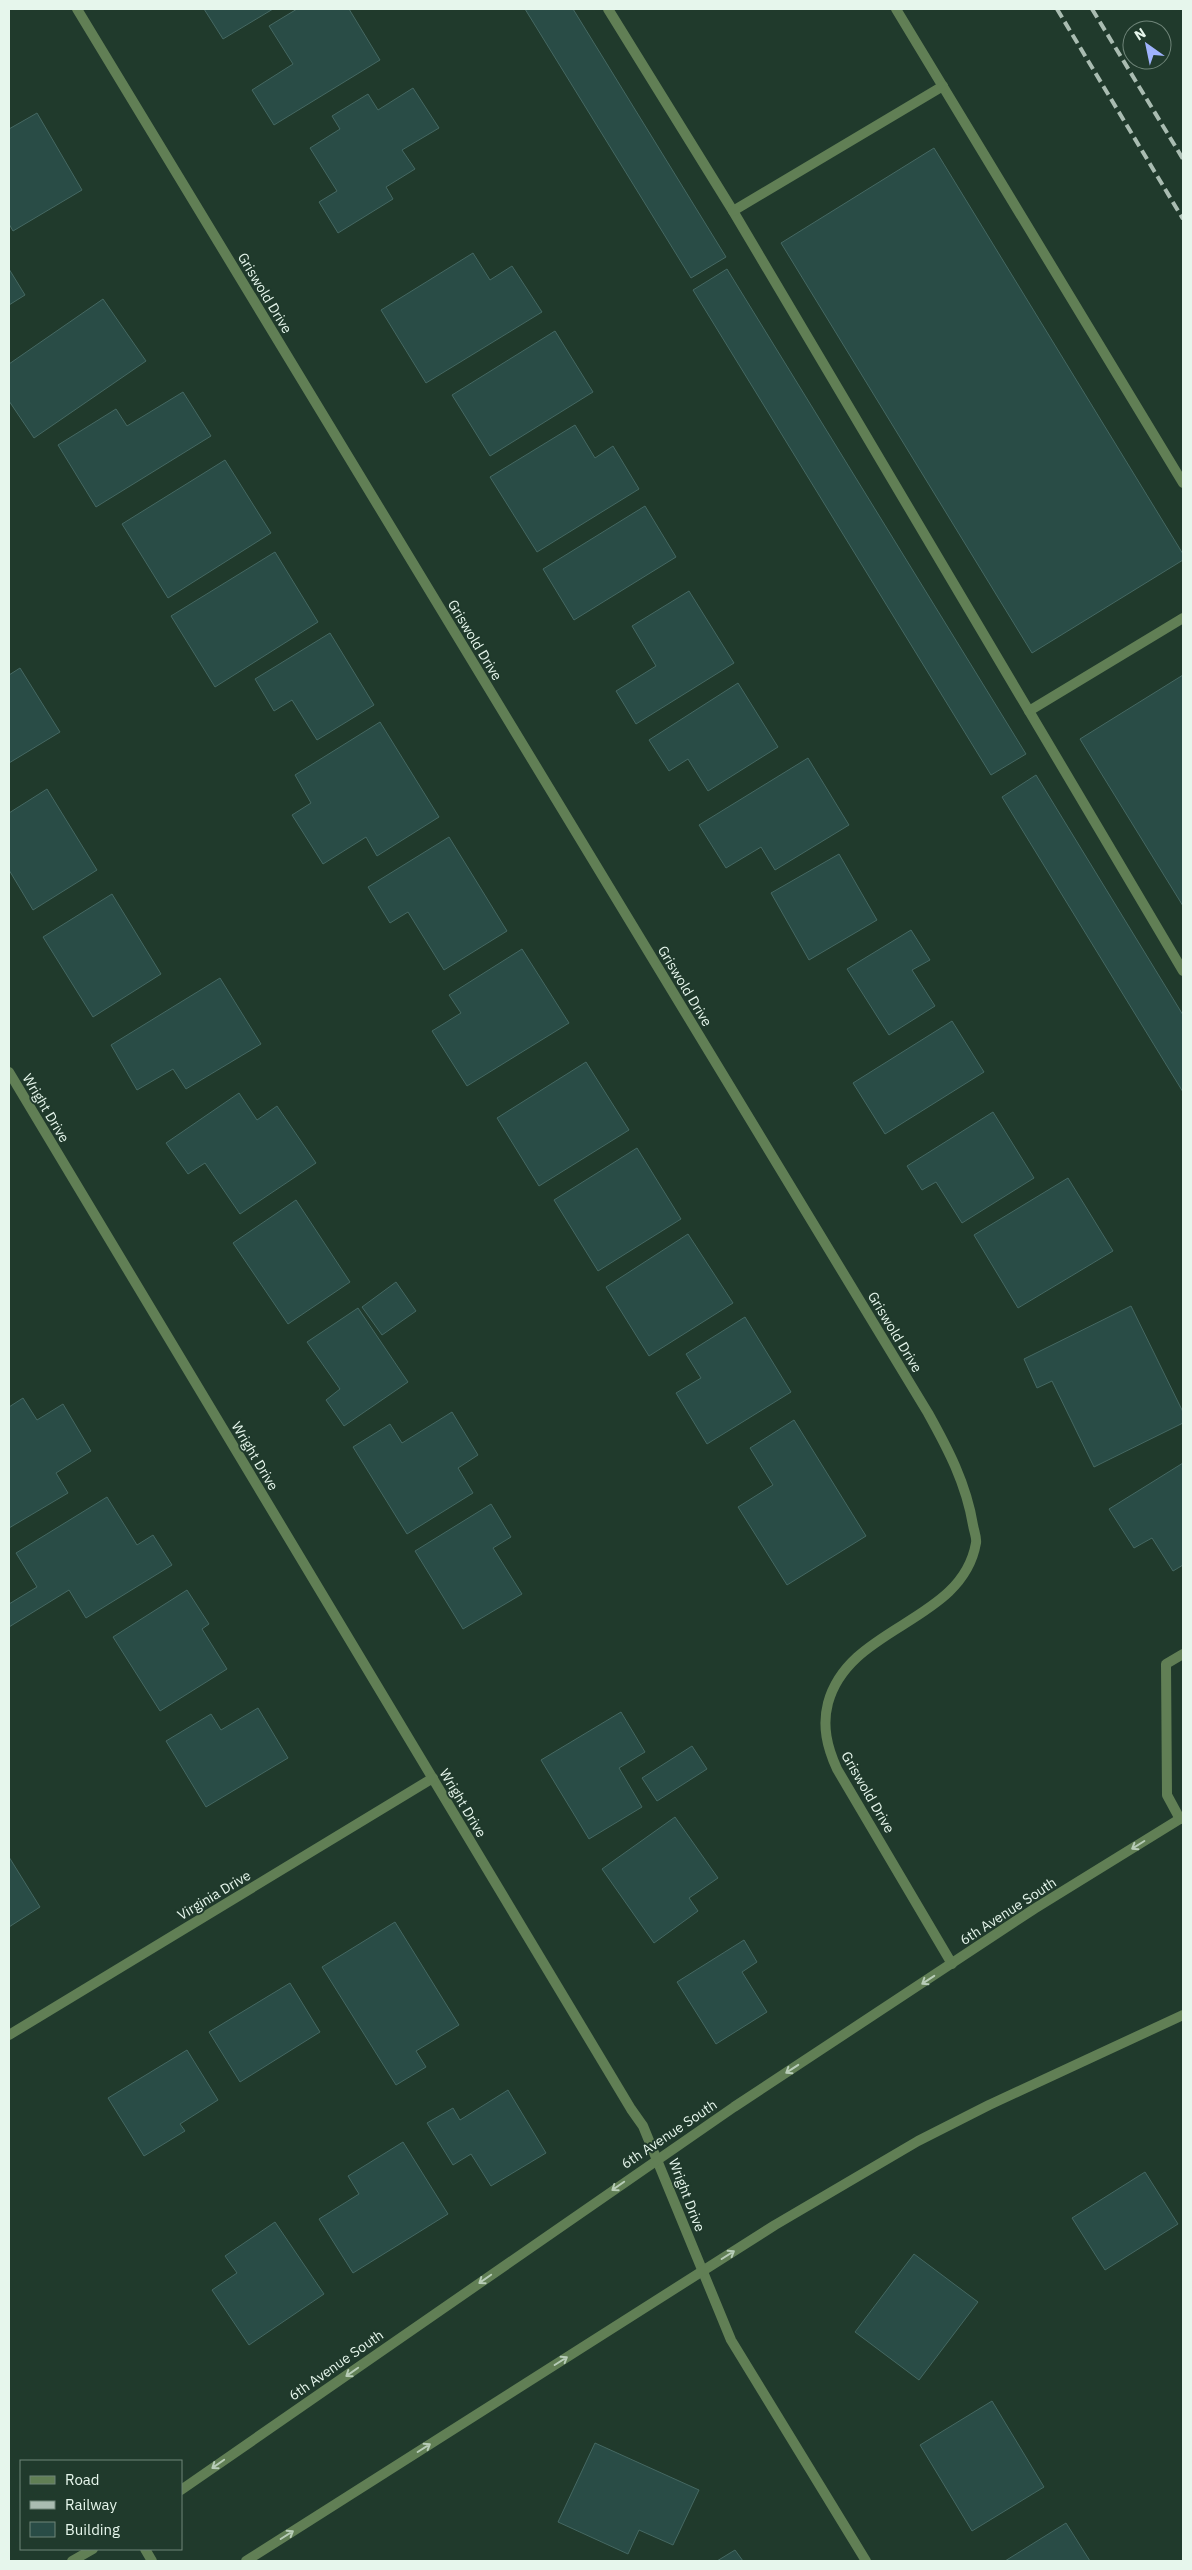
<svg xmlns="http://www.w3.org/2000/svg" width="1192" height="2570" font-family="'IBM Plex Sans',sans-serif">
	<rect width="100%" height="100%" fill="#203a2c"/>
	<g fill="#294c46" stroke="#456862">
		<path d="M 204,9 L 273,9 L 223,39 Z"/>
		<path d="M 297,9 L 349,9 L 380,60 L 274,125 L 252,90 L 293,64 L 269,26 Z"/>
		<path d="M 525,9 L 573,9 L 726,257 L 691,278 Z"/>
		<path d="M 413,88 L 439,128 L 402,150 L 415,169 L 386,187 L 393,199 L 338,233 L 319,202 L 337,191 L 310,148 L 340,129 L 332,116 L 368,94 L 378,110 Z"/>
		<path d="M 37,113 L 82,190 L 13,231 L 9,224 L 9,129 Z"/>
		<path d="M 934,148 L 1183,554 L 1183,560 L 1032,653 L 781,243 Z"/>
		<path d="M 473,253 L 490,280 L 512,266 L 542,312 L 426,383 L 381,310 Z"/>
		<path d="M 9,269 L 25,295 L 9,305 Z"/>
		<path d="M 727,269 L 1026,754 L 991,775 L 693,290 Z"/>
		<path d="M 103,299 L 146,361 L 34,438 L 9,401 L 9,364 Z"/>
		<path d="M 555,331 L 593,392 L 490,456 L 452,395 Z"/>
		<path d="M 183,392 L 211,436 L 96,507 L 58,445 L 116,409 L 127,426 Z"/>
		<path d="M 575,425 L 595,458 L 613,446 L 639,489 L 537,552 L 490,477 Z"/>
		<path d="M 225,460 L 271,533 L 168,598 L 122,524 Z"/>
		<path d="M 645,506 L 676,557 L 574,620 L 543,569 Z"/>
		<path d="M 275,552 L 318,622 L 215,687 L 171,616 Z"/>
		<path d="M 689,591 L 734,663 L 636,724 L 616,691 L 656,666 L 632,626 Z"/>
		<path d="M 330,633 L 374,705 L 317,740 L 292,700 L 274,711 L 255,679 Z"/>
		<path d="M 20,668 L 60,732 L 9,763 L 9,675 Z"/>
		<path d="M 1183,675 L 1183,906 L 1080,739 Z"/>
		<path d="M 738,683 L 778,747 L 708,791 L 688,759 L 669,771 L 649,740 Z"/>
		<path d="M 380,722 L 439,817 L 377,856 L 366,837 L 323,864 L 292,815 L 311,803 L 295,775 Z"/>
		<path d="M 808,758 L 849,825 L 775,870 L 761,847 L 726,868 L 699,825 Z"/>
		<path d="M 1036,775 L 1183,1015 L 1183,1092 L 1002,797 Z"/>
		<path d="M 47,789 L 97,870 L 33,910 L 9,870 L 9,813 Z"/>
		<path d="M 449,837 L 507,931 L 444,970 L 408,912 L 390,923 L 368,887 Z"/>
		<path d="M 839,854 L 877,920 L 809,960 L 771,893 Z"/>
		<path d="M 112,894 L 161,974 L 93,1017 L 43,937 Z"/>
		<path d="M 911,930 L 930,960 L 912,970 L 935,1006 L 889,1035 L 847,969 Z"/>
		<path d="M 522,949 L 569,1023 L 467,1086 L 432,1031 L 461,1013 L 449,995 Z"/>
		<path d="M 220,978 L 261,1044 L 186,1089 L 173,1069 L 137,1090 L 111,1045 Z"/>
		<path d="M 952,1021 L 984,1072 L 885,1134 L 853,1083 Z"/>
		<path d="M 586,1062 L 629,1130 L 539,1186 L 497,1118 Z"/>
		<path d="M 239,1093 L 257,1120 L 277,1106 L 316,1163 L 240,1214 L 205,1163 L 188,1174 L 166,1143 Z"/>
		<path d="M 993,1112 L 1034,1178 L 962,1223 L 936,1182 L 922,1190 L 907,1166 Z"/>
		<path d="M 637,1148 L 681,1219 L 598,1271 L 554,1200 Z"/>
		<path d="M 1068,1178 L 1113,1251 L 1018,1308 L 974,1235 Z"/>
		<path d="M 296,1200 L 350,1282 L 288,1324 L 233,1243 Z"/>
		<path d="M 688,1234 L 733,1303 L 649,1356 L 606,1287 Z"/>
		<path d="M 396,1282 L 416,1311 L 382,1335 L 362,1307 Z"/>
		<path d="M 1131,1306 L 1183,1412 L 1183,1423 L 1094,1467 L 1052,1381 L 1037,1388 L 1024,1359 Z"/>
		<path d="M 358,1308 L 408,1382 L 344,1426 L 326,1400 L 340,1389 L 307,1342 Z"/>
		<path d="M 745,1317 L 791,1392 L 707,1444 L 676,1393 L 701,1378 L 686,1354 Z"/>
		<path d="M 23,1398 L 37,1420 L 63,1404 L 91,1451 L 56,1473 L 68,1493 L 9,1528 L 9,1407 Z"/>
		<path d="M 452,1412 L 478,1455 L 458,1468 L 473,1493 L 407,1534 L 353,1447 L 390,1424 L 402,1443 Z"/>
		<path d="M 794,1420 L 866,1536 L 787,1585 L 738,1507 L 773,1485 L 750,1448 Z"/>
		<path d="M 1183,1463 L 1183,1565 L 1173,1571 L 1152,1538 L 1134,1548 L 1109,1509 Z"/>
		<path d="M 107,1497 L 137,1545 L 153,1535 L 172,1565 L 86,1618 L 69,1590 L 9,1627 L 9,1604 L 37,1587 L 16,1553 Z"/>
		<path d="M 491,1504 L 511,1537 L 493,1548 L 522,1594 L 463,1629 L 415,1551 Z"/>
		<path d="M 187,1590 L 209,1624 L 202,1629 L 227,1669 L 160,1711 L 113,1637 Z"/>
		<path d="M 258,1708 L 288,1758 L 206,1807 L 166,1741 L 211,1714 L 221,1730 Z"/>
		<path d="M 621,1712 L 645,1752 L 619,1768 L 642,1807 L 589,1839 L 541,1760 Z"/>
		<path d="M 692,1746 L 707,1769 L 657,1801 L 642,1778 Z"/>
		<path d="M 675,1817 L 718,1878 L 689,1898 L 698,1911 L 654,1943 L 602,1869 Z"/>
		<path d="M 9,1857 L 40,1907 L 9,1927 Z"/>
		<path d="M 395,1922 L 459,2025 L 416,2051 L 426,2067 L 396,2085 L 322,1967 Z"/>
		<path d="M 744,1940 L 757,1962 L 742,1972 L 767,2012 L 716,2044 L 677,1982 Z"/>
		<path d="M 290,1983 L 320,2032 L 240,2082 L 209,2032 Z"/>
		<path d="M 187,2050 L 218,2100 L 180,2124 L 185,2131 L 144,2156 L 108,2098 Z"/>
		<path d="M 508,2090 L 546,2153 L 491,2186 L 471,2154 L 453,2165 L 427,2123 L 453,2108 L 460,2120 Z"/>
		<path d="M 403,2142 L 448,2214 L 353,2273 L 319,2219 L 359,2194 L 348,2176 Z"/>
		<path d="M 1145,2172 L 1178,2224 L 1105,2270 L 1072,2218 Z"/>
		<path d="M 275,2222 L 324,2294 L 249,2345 L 212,2290 L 237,2273 L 225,2256 Z"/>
		<path d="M 914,2254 L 978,2302 L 919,2380 L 855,2332 Z"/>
		<path d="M 992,2401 L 1044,2487 L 972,2531 L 920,2445 Z"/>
		<path d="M 595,2443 L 699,2490 L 673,2545 L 639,2530 L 628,2554 L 558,2522 Z"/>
		<path d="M 1066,2523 L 1090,2561 L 1005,2561 Z"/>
		<path d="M 735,2550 L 743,2561 L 717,2561 Z"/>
	</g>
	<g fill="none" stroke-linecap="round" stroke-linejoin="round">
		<g stroke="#617f55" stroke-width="10">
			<path d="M 608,9 L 733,211 L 1183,971"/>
			<path d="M 896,9 L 1183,483"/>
			<path d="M 733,211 L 943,86"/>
			<path d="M 1029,711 L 1183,618"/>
			<path d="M 1180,1819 L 1167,1795 L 1166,1664 L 1183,1654"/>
		</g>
		<g stroke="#617f55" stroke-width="10">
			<path d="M 77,9 L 928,1413 C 948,1449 966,1483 973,1525 C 974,1531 977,1538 976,1543 C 962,1623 849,1625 828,1703 C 822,1726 827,1747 837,1769 L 952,1964"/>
			<path d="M 9,1072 L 631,2109 L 643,2126 L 731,2340 L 866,2561"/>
			<path d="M 9,2035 L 433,1778"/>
			<path d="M 145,2549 L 152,2561"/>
		</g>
		<g stroke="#617f55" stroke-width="10">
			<path d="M 181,2490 L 734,2107 L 1034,1909 L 1183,1817"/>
			<path d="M 72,2561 L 93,2549"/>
			<path d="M 246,2561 L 775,2225 L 918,2141 L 989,2105 L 1183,2015"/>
		</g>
		<g stroke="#a9bcb1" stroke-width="4" stroke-dasharray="10 5" stroke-linecap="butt">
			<path d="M 1057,9 L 1183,219"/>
			<path d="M 1092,9 L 1183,159"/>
		</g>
	</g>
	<defs><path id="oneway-shaft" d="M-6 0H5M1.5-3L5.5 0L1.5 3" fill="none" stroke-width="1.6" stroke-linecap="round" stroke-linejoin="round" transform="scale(1.25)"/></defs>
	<g stroke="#b7ccb7">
		<use href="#oneway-shaft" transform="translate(1138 1845) rotate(148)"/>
		<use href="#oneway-shaft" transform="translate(928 1980) rotate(147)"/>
		<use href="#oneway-shaft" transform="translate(792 2069) rotate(147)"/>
		<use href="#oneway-shaft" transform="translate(618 2186) rotate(145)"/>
		<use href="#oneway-shaft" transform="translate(728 2255) rotate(-32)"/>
		<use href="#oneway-shaft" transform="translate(485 2279) rotate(145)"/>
		<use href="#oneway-shaft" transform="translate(561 2361) rotate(-32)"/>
		<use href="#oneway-shaft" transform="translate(352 2372) rotate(145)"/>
		<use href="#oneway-shaft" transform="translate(424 2448) rotate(-32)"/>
		<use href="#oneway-shaft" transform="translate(218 2464) rotate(145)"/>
		<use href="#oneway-shaft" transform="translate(287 2535) rotate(-32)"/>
	</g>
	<g text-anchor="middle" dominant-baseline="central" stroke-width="4" stroke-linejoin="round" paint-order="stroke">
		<g font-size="14" fill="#e6f6ec" stroke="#203a2c">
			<text transform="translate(265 293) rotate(59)">Griswold Drive</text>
			<text transform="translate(475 640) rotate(59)">Griswold Drive</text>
			<text transform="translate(685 986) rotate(59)">Griswold Drive</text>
			<text transform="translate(46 1108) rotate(59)">Wright Drive</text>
			<text transform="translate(895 1332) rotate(59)">Griswold Drive</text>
			<text transform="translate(255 1456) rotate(59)">Wright Drive</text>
			<text transform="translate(868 1792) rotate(60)">Griswold Drive</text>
			<text transform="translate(463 1803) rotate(59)">Wright Drive</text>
			<text transform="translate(214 1895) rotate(-31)">Virginia Drive</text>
			<text transform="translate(1008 1911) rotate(-33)">6th Avenue South</text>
			<text transform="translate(669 2134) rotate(-34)">6th Avenue South</text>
			<text transform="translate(687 2195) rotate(69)">Wright Drive</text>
			<text transform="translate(336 2365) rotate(-35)">6th Avenue South</text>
		</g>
	</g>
	<rect width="1192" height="2570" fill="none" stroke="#e6f6ec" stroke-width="20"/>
	<rect x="20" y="2460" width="162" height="90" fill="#203a2c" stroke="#6f8579"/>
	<rect x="30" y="2476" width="25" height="8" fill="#617f55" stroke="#6f8579"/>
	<text x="65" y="2485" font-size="15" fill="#e6f6ec">Road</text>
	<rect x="30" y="2501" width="25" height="8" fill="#a9bcb1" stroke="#6f8579"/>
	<text x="65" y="2510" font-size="15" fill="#e6f6ec">Railway</text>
	<rect x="30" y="2522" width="25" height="15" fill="#294c46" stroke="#6f8579"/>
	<text x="65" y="2535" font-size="15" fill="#e6f6ec">Building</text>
	<g transform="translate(1147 45) rotate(327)"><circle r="24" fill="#203a2c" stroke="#6f8579"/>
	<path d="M0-4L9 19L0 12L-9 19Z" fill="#9fb3fd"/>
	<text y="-8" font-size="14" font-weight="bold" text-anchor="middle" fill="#e6f6ec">N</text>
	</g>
</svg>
